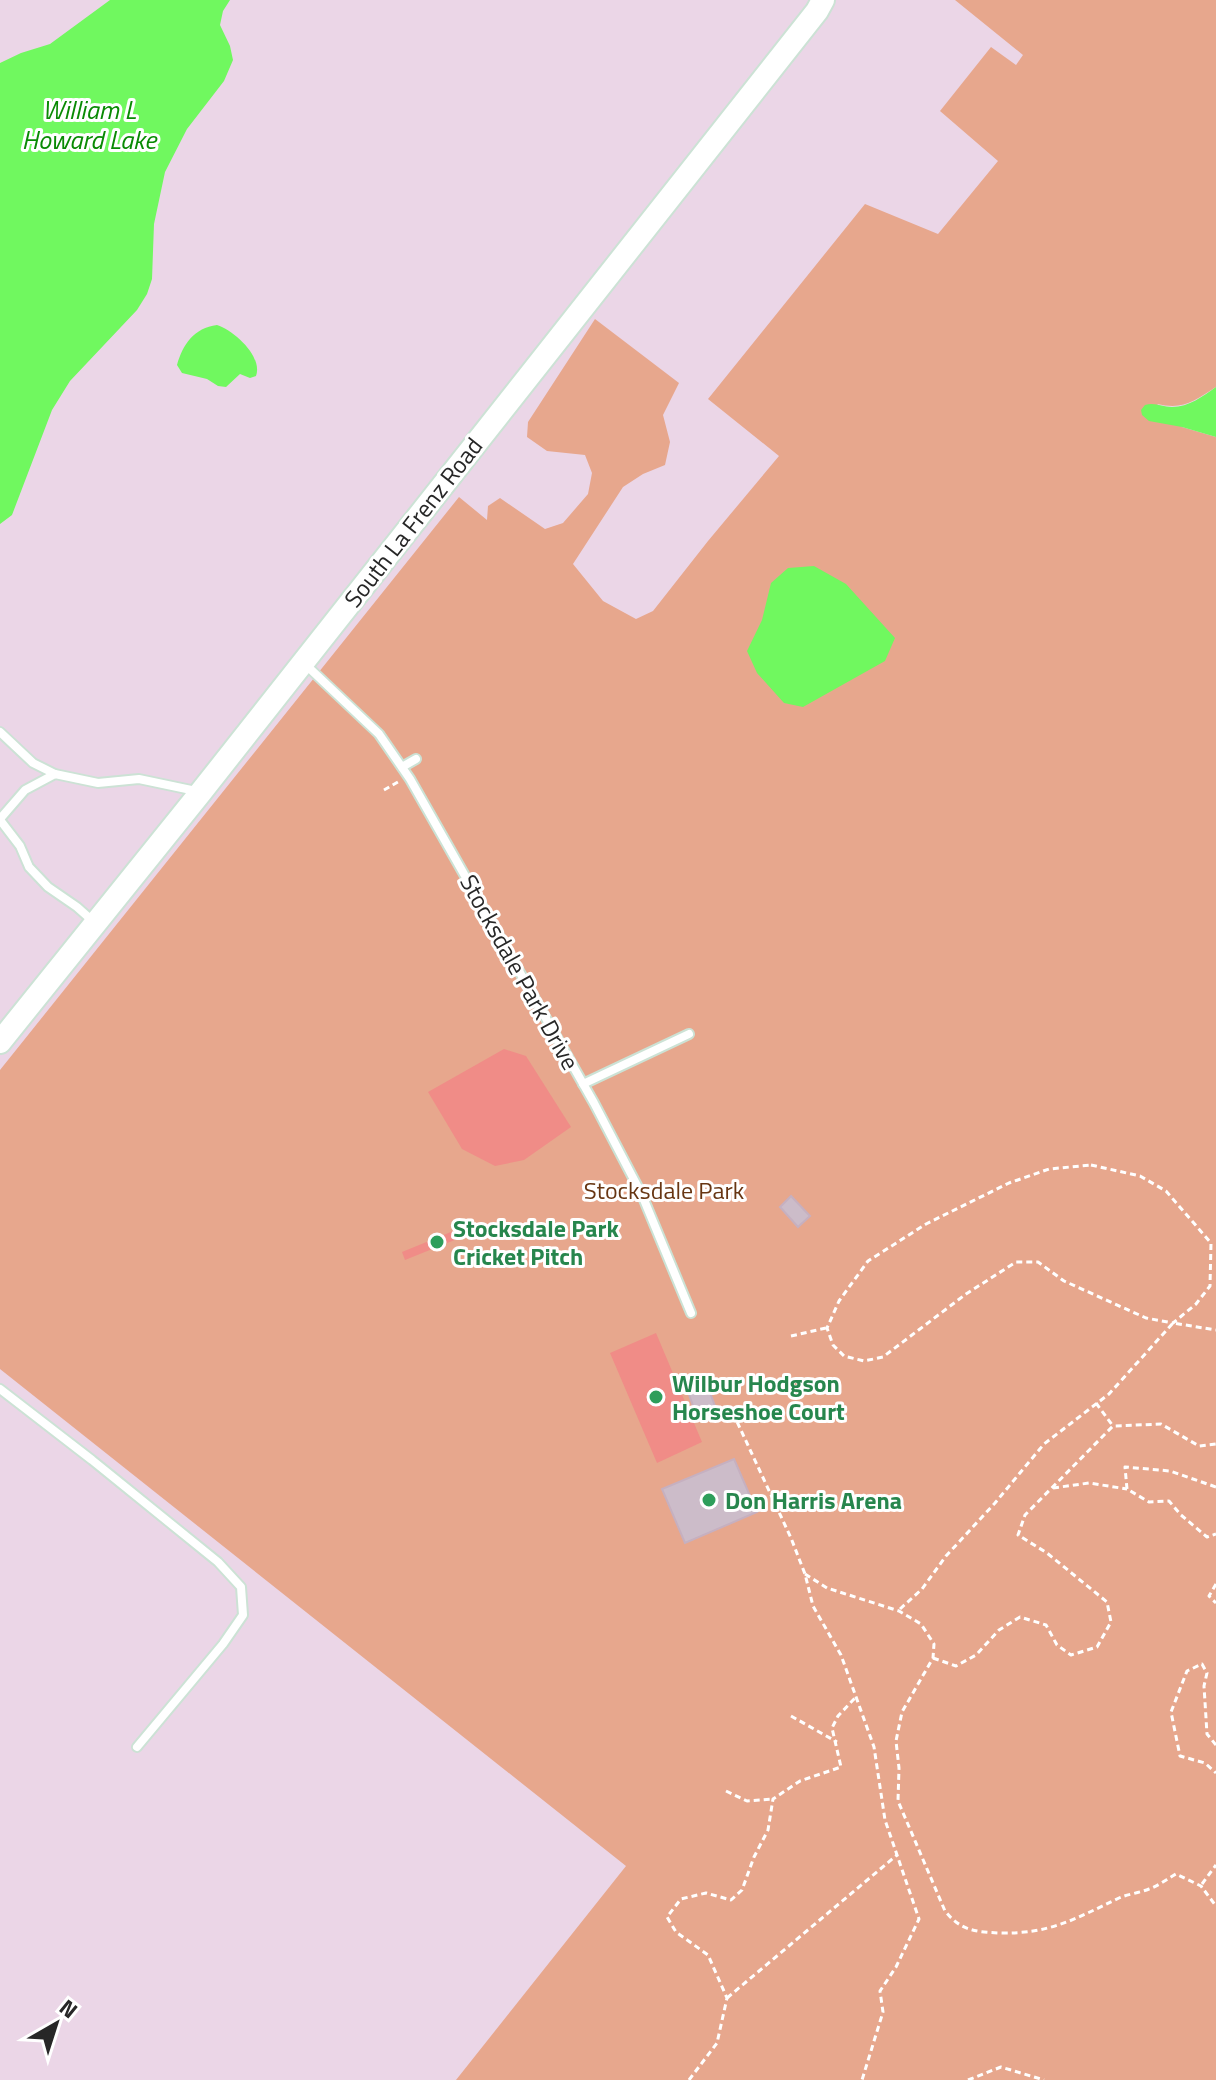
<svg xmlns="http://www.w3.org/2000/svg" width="1216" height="2080" font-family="'Titillium Web',sans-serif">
	<rect width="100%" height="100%" fill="#ebd6e7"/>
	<path fill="#e7a78d" d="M 955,0 L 1216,0 L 1216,387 C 1194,401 1184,410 1157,404 L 1182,427 L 1216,437 L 1216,2080 L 456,2080 L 626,1866 L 0,1369 L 0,1070 L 459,497 L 487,520 L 488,506 L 500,498 L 545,529 L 563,523 L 588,494 L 592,473 L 585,455 L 547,451 L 527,437 L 528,422 L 595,319 L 679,383 L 663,415 L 670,442 L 665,465 L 643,474 L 623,487 L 573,564 L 603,601 L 636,619 L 653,611 L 708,541 L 779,456 L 708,399 L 865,204 L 938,234 L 998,161 L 940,111 L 991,47 L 1016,65 L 1023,55 Z"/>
	<g fill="#f08c87">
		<path d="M 504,1049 L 526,1056 L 571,1127 L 524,1160 L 495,1166 L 462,1149 L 428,1092 Z"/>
		<path d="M 468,1225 L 472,1233 L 405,1260 L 402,1252 Z"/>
		<path d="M 656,1333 L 702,1442 L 657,1463 L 610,1353 Z"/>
	</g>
	<g fill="#70f85f">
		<path d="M 110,0 L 230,0 L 223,11 L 220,25 L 230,46 L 233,60 L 224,81 L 187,129 L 165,172 L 154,224 L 152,279 L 147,294 L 137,310 L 70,381 L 52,410 L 12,515 L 0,524 L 0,63 L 21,53 L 50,44 Z"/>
		<path d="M 217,325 C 235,331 263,357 256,376 L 250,378 L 240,374 L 226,387 L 218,386 L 207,379 L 182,373 L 177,365 C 183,344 194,328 217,325 Z"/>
		<path d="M 1216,387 L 1216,437 L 1182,427 L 1149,421 L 1142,415 L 1141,410 L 1145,405 C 1155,402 1162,407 1172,407 C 1189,407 1203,396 1216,387 Z"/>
		<path d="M 814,566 L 846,584 L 895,638 L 885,661 L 803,707 L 784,703 L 757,673 L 747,651 L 762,620 L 771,583 L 788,568 Z"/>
	</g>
	<g fill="#ccbcc9" stroke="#c6b0c0" stroke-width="2">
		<path d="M 791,1196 L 810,1216 L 798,1227 L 780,1207 Z"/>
		<path d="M 706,1382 L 715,1406 L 696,1414 L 687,1389 Z"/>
		<path d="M 734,1459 L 757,1512 L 685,1543 L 662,1489 Z"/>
	</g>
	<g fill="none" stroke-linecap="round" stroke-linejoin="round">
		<defs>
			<g id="lane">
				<path d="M 306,665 L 379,734 L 410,779 L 594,1103 L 642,1195 L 691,1313"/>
				<path d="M 0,732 L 33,763 L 55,774"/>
				<path d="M 402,767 L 416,759"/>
				<path d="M 0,819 L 25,790 L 55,774 L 98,783 L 139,779 L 196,791"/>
				<path d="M 0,820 L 20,846 L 29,867 L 48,887 L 77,907 L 95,923"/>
				<path d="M 583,1084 L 689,1034"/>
				<path d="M 0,1389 L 92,1460 L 218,1562 L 241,1587 L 243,1615 L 223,1644 L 137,1747"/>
			</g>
			<path id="secondary" d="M 0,1042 L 201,792 L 817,11 L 823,0"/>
		</defs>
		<use href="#lane" stroke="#cce2d5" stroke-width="12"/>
		<use href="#secondary" stroke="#cce2d5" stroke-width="26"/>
		<g stroke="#fff" stroke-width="3" stroke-dasharray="6 4" stroke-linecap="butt">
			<path d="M 384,790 L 398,782"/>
			<path d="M 1091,1165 L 1140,1176 L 1166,1191 L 1211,1243 L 1210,1286 L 1196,1304 L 1173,1323 L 1146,1318 L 1064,1281 L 1038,1262 L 1016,1262 L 966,1294 L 883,1357 L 864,1361 L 844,1356 L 833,1345 L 827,1328 L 839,1301 L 868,1261 L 926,1224 L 1009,1183 L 1049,1169 Z"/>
			<path d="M 791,1336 L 826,1328"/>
			<path d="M 1096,1403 L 1113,1426"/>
			<path d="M 733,1413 L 791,1538 L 805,1574 L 813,1606 L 841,1655 L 874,1747 L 885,1820 L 919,1919 L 896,1967 L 880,1991 L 883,2012 L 862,2080"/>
			<path d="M 1216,1487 L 1170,1471 L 1125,1467 L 1127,1489 L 1149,1502 L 1169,1501 L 1181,1515 L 1207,1537 L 1216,1534"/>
			<path d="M 1053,1488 L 1089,1483 L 1127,1489"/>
			<path d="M 805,1574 L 827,1588 L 899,1611 L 921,1624 L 934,1644 L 933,1658 L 902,1712 L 896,1741 L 899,1768 L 898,1801 L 945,1911 C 961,1931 976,1932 1000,1933 C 1050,1934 1075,1919 1119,1898 C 1128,1894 1139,1893 1149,1889 C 1158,1886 1167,1879 1176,1874 L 1201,1886 L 1216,1906"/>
			<path d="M 1216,1584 L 1209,1596 L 1216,1603"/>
			<path d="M 900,1609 L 922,1589 L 946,1556 L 995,1503 L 1044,1444 L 1109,1394 L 1173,1323 L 1216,1330"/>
			<path d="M 933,1658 L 956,1666 L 976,1655 L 999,1630 L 1020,1617 L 1046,1625 L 1057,1645 L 1071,1655 L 1097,1647 L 1111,1622 L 1107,1602 L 1047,1553 L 1018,1535 L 1025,1515 L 1113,1426 L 1161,1424 L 1199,1446 L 1216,1444"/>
			<path d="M 791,1716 L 837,1742"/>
			<path d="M 1216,1745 L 1207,1734 L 1204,1686 L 1207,1673 L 1202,1664 L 1187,1671 L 1171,1712 L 1180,1756 L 1205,1763 L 1216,1773"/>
			<path d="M 726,1791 L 747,1801 L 773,1799"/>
			<path d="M 1202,1884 L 1216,1865"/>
			<path d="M 727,1998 L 897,1855"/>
			<path d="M 689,2080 L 717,2043 L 727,1998 L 708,1955 L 676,1932 L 667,1917 L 681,1899 L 706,1893 L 731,1900 L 742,1890 L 754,1857 L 768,1830 L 773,1799 L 800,1781 L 841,1767 L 832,1728 L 838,1716 L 855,1698"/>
			<path d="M 968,2080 L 1001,2067 L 1044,2080"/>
		</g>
		<use href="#lane" stroke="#fff" stroke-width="8"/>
		<use href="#secondary" stroke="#fff" stroke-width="22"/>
	</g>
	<g fill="#2e9e5b" stroke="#fff" stroke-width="3">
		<circle cx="437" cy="1242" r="8"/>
		<circle cx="656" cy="1397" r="8"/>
		<circle cx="709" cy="1500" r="8"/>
	</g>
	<g text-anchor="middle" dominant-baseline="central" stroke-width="6" stroke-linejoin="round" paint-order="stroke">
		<g font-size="24" fill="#272727" stroke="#fff">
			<text transform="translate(413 522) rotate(-52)">South La Frenz Road</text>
			<text transform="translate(520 972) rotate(61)">Stocksdale Park Drive</text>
		</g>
		<g font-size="24" fill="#683613" stroke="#fff">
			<text x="664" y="1190">Stocksdale Park</text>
		</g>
		<g font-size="24" font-weight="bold" fill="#27864d" stroke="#fff" text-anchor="start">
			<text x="453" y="1228">Stocksdale Park<tspan x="453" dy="28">Cricket Pitch</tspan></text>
			<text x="672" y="1383">Wilbur Hodgson<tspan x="672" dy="28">Horseshoe Court</tspan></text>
			<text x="725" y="1500">Don Harris Arena</text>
		</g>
		<g font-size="26" font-style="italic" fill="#098a04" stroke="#fff">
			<text x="89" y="109">William L<tspan x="89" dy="30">Howard Lake</tspan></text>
		</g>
	</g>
	<g transform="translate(56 2024) rotate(39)" stroke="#ffffff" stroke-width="6" paint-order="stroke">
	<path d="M0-6L14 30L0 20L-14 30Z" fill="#272727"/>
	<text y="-12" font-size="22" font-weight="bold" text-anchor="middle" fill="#272727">N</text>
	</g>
</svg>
